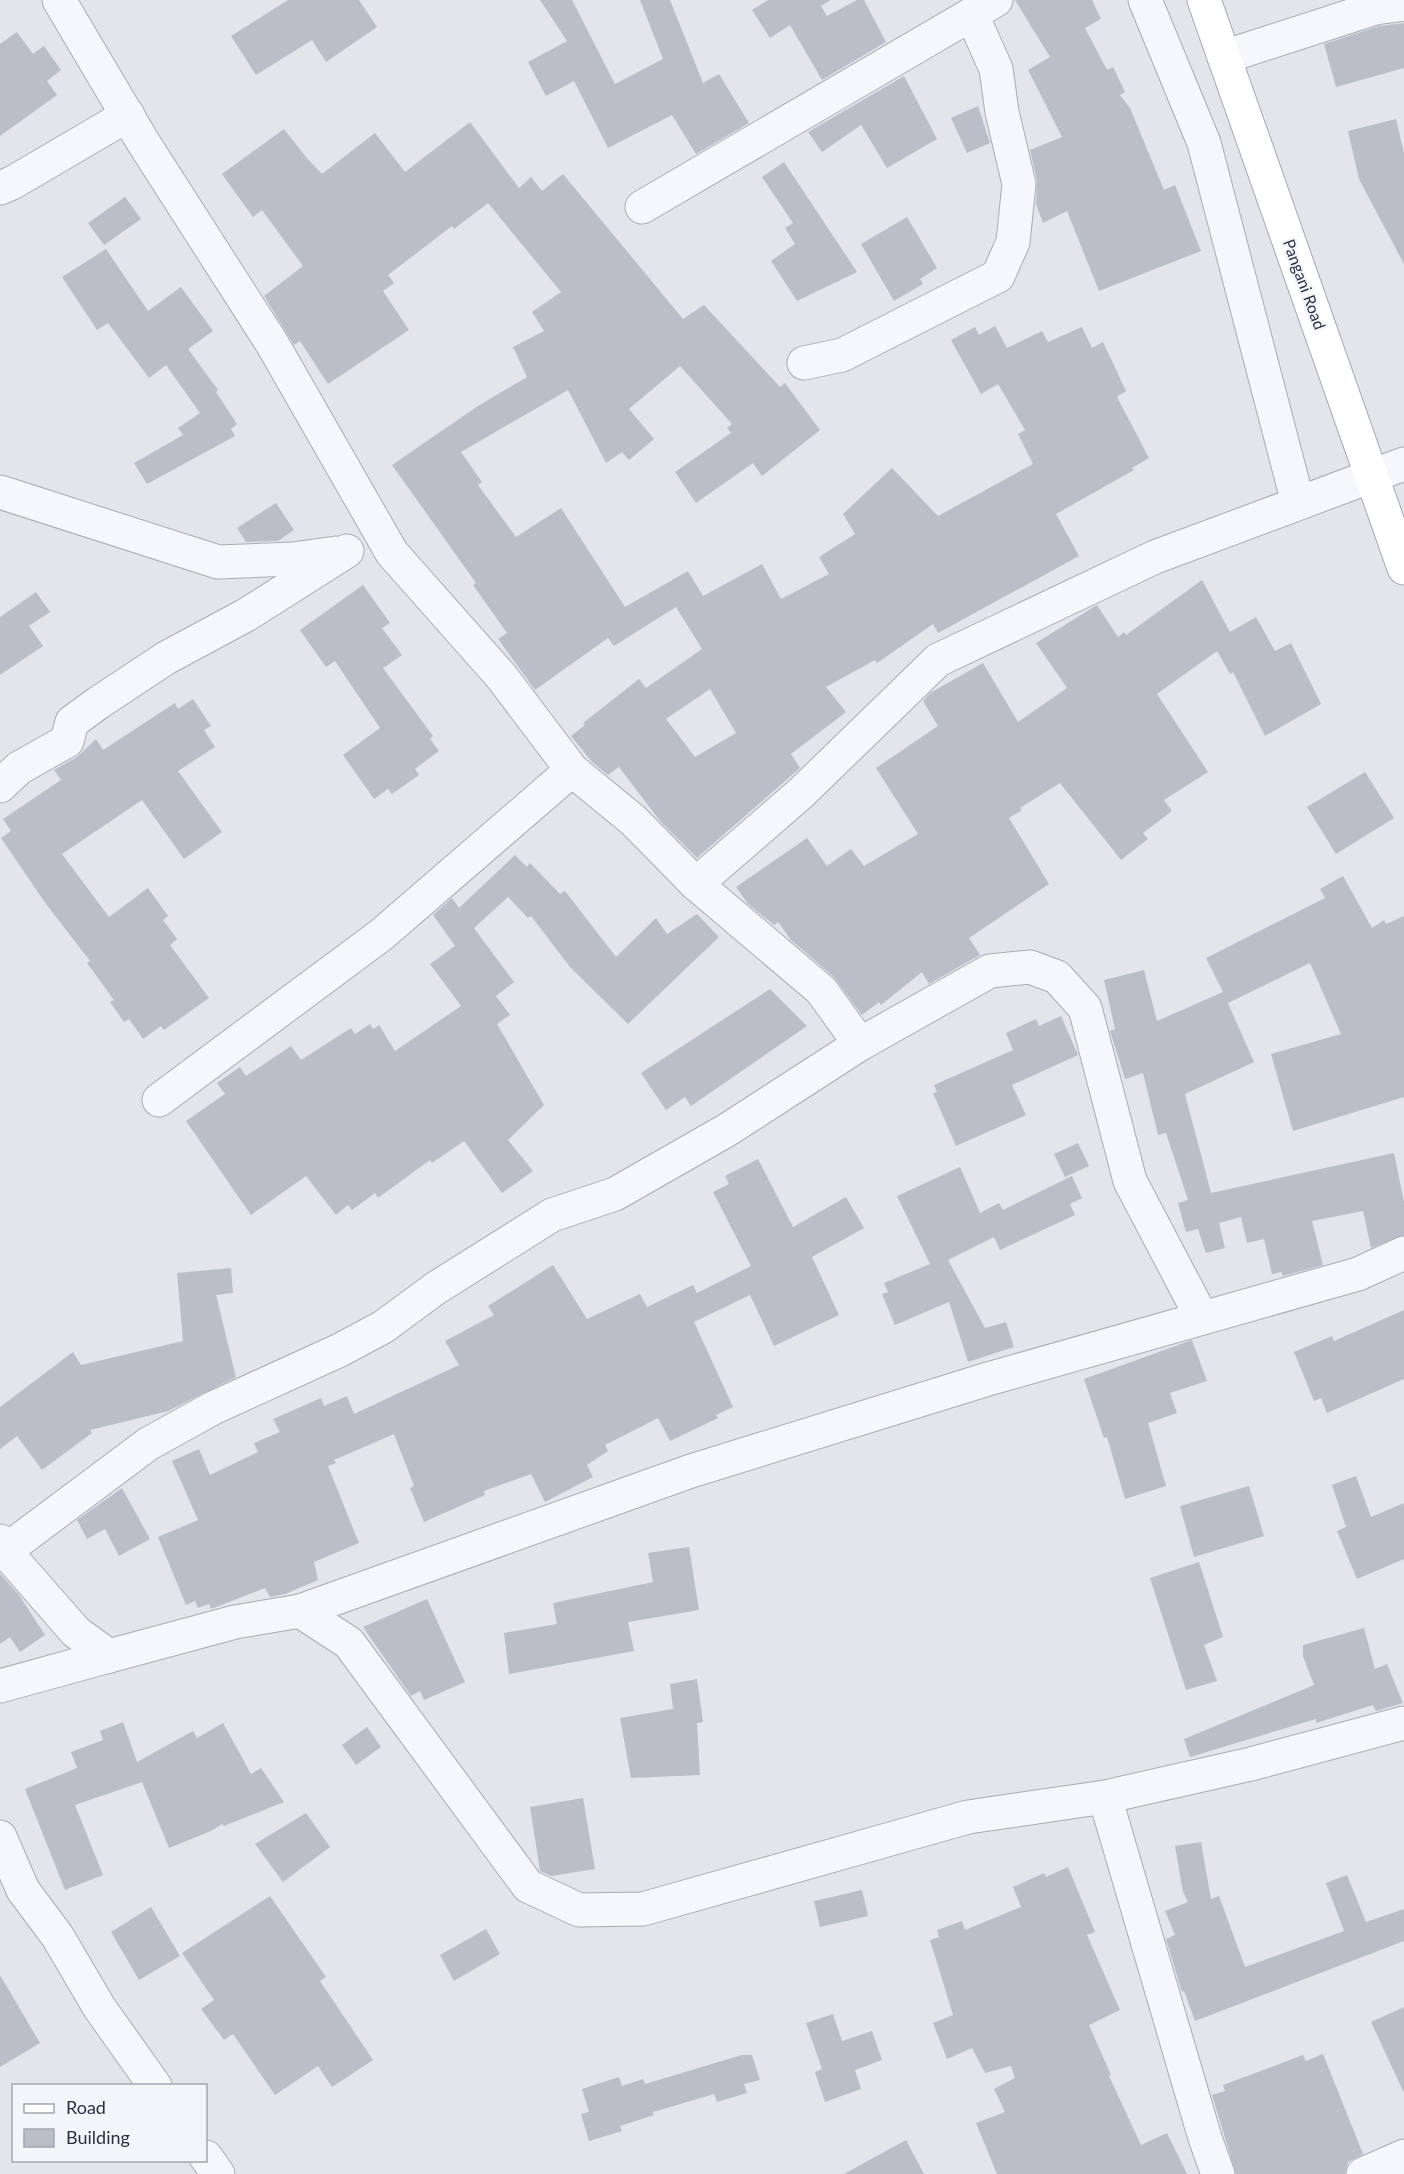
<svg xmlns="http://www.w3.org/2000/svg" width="1404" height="2174" font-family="Lato,sans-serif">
	<rect width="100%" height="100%" fill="#e3e5eb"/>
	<g fill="#babec9" fill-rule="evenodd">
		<path d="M 288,0 L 359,0 L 377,27 L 326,62 L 312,40 L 256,75 L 231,36 Z"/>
		<path d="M 540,0 L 572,0 L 615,84 L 663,59 L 640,0 L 670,0 L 703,83 L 719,74 L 749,123 L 696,154 L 672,115 L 608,148 L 574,81 L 546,96 L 528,62 L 567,41 Z"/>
		<path d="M 768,0 L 831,0 L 821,6 L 827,16 L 857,0 L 864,0 L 886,42 L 822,80 L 790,25 L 770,38 L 752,10 Z"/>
		<path d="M 1015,0 L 1092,0 L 1101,19 L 1085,28 L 1107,70 L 1113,67 L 1125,92 L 1120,95 L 1130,108 L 1164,190 L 1175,185 L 1201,251 L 1099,291 L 1067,211 L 1043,223 L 1036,204 L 1037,180 L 1030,150 L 1062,137 L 1028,70 L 1050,57 Z"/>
		<path d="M 1404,23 L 1404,68 L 1336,87 L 1324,44 L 1379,26 Z"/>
		<path d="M 17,32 L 33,54 L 44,46 L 61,70 L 47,81 L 57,95 L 0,136 L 0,44 Z"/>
		<path d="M 904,76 L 937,139 L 887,168 L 861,125 L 822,152 L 808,132 Z"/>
		<path d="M 978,106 L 990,143 L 967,153 L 951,118 Z"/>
		<path d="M 1396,119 L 1404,153 L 1404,264 L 1359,179 L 1348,131 Z"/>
		<path d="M 470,122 L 519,188 L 531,177 L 542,191 L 563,174 L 683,319 L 704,305 L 780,387 L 785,383 L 820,430 L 762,476 L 753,463 L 696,503 L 675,472 L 731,433 L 727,428 L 732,424 L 680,366 L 629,409 L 654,439 L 629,460 L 622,452 L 606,463 L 568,390 L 461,452 L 482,482 L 478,485 L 516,537 L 561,508 L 625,607 L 688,571 L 703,596 L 762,564 L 781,599 L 829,574 L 819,557 L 855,534 L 843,514 L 892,468 L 938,516 L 1033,464 L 1018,434 L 1025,430 L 998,384 L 981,394 L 951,340 L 975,327 L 979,335 L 995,326 L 1007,348 L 1042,331 L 1048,342 L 1082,327 L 1092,348 L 1103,342 L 1126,391 L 1117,397 L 1149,458 L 1132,468 L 1134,470 L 1056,514 L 1079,556 L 938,633 L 933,624 L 877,663 L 875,660 L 826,687 L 846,712 L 791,754 L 800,768 L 697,858 L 660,821 L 619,767 L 608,775 L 592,762 L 571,736 L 585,725 L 583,723 L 639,679 L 646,688 L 702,649 L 676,607 L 614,646 L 608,638 L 535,690 L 498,639 L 507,633 L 473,585 L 476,583 L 392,465 L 478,406 L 527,377 L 513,347 L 544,331 L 532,312 L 561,292 L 488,203 L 454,229 L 452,226 L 388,275 L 394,283 L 383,291 L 409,330 L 328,384 L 300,341 L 294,345 L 264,296 L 303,266 L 262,210 L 253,217 L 222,174 L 284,129 L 306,157 L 322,174 L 375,133 L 405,172 ZM 710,689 L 736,733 L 695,757 L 666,719 Z"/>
		<path d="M 784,162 L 857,272 L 797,301 L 771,261 L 795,244 L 785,228 L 793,223 L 762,177 Z"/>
		<path d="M 125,197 L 141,219 L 104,245 L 88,223 Z"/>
		<path d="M 907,217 L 937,268 L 920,279 L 923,284 L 894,301 L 861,244 Z"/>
		<path d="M 106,249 L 148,311 L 181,287 L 213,331 L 188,349 L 218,390 L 216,392 L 237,424 L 231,429 L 235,436 L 147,484 L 134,463 L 183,435 L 178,428 L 200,413 L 166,365 L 149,378 L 108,323 L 97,330 L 62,277 Z"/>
		<path d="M 276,503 L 294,530 L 278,541 L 246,542 L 237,528 Z"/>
		<path d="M 1202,580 L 1230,632 L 1256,617 L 1275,651 L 1291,643 L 1321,704 L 1265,736 L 1233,672 L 1230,674 L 1217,651 L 1157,694 L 1208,772 L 1164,800 L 1172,811 L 1143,833 L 1148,839 L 1121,860 L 1060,783 L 1020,808 L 1022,810 L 1009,818 L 1049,884 L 969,938 L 980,955 L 929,984 L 922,972 L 881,1005 L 879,1002 L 862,1015 L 833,976 L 791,940 L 778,922 L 774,925 L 748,904 L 736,887 L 807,838 L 827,866 L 851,849 L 864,866 L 918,834 L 876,768 L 938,726 L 923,701 L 930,693 L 983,663 L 1018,722 L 1067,688 L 1036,643 L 1097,605 L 1118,637 L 1124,632 L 1126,635 Z"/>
		<path d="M 363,585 L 390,623 L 382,628 L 402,655 L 383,668 L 433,736 L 430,739 L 439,751 L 415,769 L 419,775 L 392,794 L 388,789 L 374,799 L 343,755 L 380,728 L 335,661 L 326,667 L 300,630 Z"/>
		<path d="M 36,592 L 50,612 L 29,626 L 43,646 L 0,675 L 0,617 Z"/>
		<path d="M 193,699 L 211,726 L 204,730 L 215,747 L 178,771 L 222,832 L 184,859 L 142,800 L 62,854 L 109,917 L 148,888 L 168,916 L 163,920 L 177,939 L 170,945 L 209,998 L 164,1030 L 161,1026 L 143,1039 L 129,1019 L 124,1022 L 110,1002 L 114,1000 L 87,963 L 90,961 L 46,904 L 1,838 L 11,831 L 3,819 L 61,780 L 54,770 L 77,757 L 96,739 L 103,750 L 175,703 L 178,709 Z"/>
		<path d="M 1365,772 L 1394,818 L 1336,854 L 1307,807 Z"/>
		<path d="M 515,855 L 527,867 L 530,863 L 560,894 L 565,891 L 616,957 L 656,918 L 667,934 L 697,914 L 719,937 L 628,1024 L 570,967 L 531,916 L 528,918 L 508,897 L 474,928 L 514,982 L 496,996 L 510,1015 L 497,1024 L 544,1105 L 508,1140 L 533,1171 L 502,1193 L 464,1141 L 432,1163 L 430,1160 L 378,1198 L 375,1193 L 352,1210 L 348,1205 L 336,1215 L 306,1176 L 251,1215 L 186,1121 L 225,1094 L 217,1083 L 240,1067 L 246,1076 L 291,1046 L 301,1060 L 351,1028 L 355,1034 L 370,1024 L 373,1029 L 379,1025 L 395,1051 L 461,1006 L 430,964 L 455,946 L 433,915 L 452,898 L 459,908 Z"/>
		<path d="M 1343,876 L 1372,928 L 1384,920 L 1386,924 L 1404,916 L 1404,1097 L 1293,1131 L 1271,1054 L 1341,1034 L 1310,963 L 1228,1003 L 1227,1001 L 1254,1062 L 1185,1094 L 1211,1193 L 1394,1153 L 1404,1202 L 1404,1235 L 1371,1248 L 1363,1211 L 1312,1221 L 1323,1265 L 1283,1276 L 1281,1272 L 1272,1274 L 1264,1239 L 1247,1243 L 1241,1217 L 1219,1223 L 1225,1248 L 1206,1253 L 1198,1229 L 1186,1232 L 1178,1203 L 1188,1200 L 1166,1133 L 1158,1135 L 1143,1073 L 1125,1079 L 1110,1031 L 1115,1029 L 1104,980 L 1144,970 L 1157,1021 L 1223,992 L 1206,958 L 1325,898 L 1320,889 Z"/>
		<path d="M 770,989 L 807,1026 L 691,1106 L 685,1097 L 666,1110 L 641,1073 Z"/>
		<path d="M 1061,1016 L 1078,1055 L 1012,1085 L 1026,1115 L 956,1146 L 933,1093 L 937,1092 L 934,1085 L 1013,1050 L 1006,1033 L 1036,1019 L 1039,1026 Z"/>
		<path d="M 1078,1143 L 1089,1166 L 1065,1177 L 1054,1154 Z"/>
		<path d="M 758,1159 L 793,1227 L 846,1197 L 864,1228 L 812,1257 L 839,1315 L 774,1346 L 750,1295 L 694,1322 L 733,1407 L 716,1415 L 718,1418 L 670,1441 L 658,1418 L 605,1445 L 608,1451 L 587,1465 L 593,1477 L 545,1502 L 531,1474 L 484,1491 L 485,1495 L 424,1522 L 410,1488 L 414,1486 L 394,1434 L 334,1460 L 336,1463 L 328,1466 L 359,1543 L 314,1562 L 318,1580 L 285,1594 L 270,1597 L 265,1588 L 211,1609 L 209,1604 L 198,1608 L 195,1601 L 186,1605 L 158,1537 L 198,1520 L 172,1461 L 199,1449 L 210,1475 L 258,1452 L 254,1443 L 280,1432 L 273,1419 L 321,1398 L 324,1406 L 347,1396 L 354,1414 L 459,1365 L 445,1341 L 494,1315 L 488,1306 L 553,1265 L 587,1319 L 640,1294 L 647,1307 L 693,1285 L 697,1293 L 751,1266 L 713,1192 L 729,1184 L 725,1176 Z"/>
		<path d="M 960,1167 L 980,1213 L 999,1203 L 1003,1210 L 1072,1176 L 1082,1198 L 1070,1204 L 1075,1215 L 1000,1250 L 994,1237 L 948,1260 L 985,1328 L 1006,1322 L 1014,1347 L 968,1362 L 949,1302 L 895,1325 L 882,1294 L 888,1292 L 884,1283 L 930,1264 L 897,1196 Z"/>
		<path d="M 231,1268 L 233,1293 L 216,1295 L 236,1377 L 168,1411 L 90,1430 L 92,1433 L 42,1470 L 17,1436 L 0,1449 L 0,1407 L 73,1352 L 81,1365 L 183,1341 L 177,1273 Z"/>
		<path d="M 1404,1310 L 1404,1379 L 1327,1413 L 1321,1398 L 1314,1401 L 1294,1352 L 1332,1336 L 1334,1341 Z"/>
		<path d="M 1192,1340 L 1207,1381 L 1170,1393 L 1177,1413 L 1148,1423 L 1166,1486 L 1125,1499 L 1107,1437 L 1104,1438 L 1084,1379 Z"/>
		<path d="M 1356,1476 L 1371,1517 L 1404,1503 L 1404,1559 L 1357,1579 L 1337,1531 L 1346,1527 L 1332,1485 Z"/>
		<path d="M 1249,1486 L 1264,1536 L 1194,1557 L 1180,1506 Z"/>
		<path d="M 122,1488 L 150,1539 L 119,1556 L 105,1529 L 87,1539 L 77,1520 Z"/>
		<path d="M 689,1547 L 699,1610 L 628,1622 L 634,1651 L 509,1674 L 504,1633 L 557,1624 L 553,1603 L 653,1582 L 648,1553 Z"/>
		<path d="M 1199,1562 L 1223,1637 L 1204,1645 L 1217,1681 L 1186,1690 L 1150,1578 Z"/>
		<path d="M 0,1574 L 19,1595 L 45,1635 L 20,1652 L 10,1637 L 0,1644 Z"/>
		<path d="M 427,1599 L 465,1682 L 424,1700 L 420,1691 L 411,1696 L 363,1627 Z"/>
		<path d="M 1364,1628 L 1375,1669 L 1387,1664 L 1403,1703 L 1376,1711 L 1373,1705 L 1316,1723 L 1316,1719 L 1190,1757 L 1184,1739 L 1314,1685 L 1303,1656 L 1303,1645 Z"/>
		<path d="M 697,1679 L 703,1722 L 697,1723 L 700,1775 L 631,1778 L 620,1718 L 673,1709 L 670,1684 Z"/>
		<path d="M 123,1722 L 137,1762 L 193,1731 L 197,1738 L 223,1723 L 251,1774 L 261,1768 L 284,1802 L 224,1826 L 222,1824 L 211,1831 L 169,1848 L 142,1782 L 75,1805 L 103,1875 L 65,1890 L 25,1789 L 77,1768 L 71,1752 L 103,1740 L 100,1731 Z"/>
		<path d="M 367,1727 L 381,1747 L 356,1765 L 342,1745 Z"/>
		<path d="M 583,1798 L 595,1869 L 551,1876 L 540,1871 L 530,1807 Z"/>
		<path d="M 306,1813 L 330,1847 L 283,1882 L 255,1844 Z"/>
		<path d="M 1201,1842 L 1211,1899 L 1219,1896 L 1245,1967 L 1344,1931 L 1326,1883 L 1347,1875 L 1366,1922 L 1404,1909 L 1404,1941 L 1195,2021 L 1184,1991 L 1182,1992 L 1166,1939 L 1175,1935 L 1165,1911 L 1188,1902 L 1183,1892 L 1175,1846 Z"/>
		<path d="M 1068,1867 L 1095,1932 L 1087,1935 L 1120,2010 L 1089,2025 L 1111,2075 L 1109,2076 L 1141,2145 L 1167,2133 L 1187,2174 L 997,2174 L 976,2123 L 1005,2112 L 994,2089 L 1015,2078 L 1011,2066 L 985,2073 L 972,2048 L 947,2059 L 933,2023 L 953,2015 L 930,1940 L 939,1937 L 937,1930 L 962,1921 L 965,1930 L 1021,1907 L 1013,1887 L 1044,1873 L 1046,1877 Z"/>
		<path d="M 862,1890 L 868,1916 L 820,1927 L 814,1901 Z"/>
		<path d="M 270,1896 L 326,1977 L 320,1981 L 373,2060 L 332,2087 L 318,2066 L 275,2095 L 233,2034 L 224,2040 L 201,2009 L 214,2000 L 182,1953 Z"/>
		<path d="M 151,1907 L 180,1956 L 139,1980 L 111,1932 Z"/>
		<path d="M 486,1929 L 500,1954 L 454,1981 L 440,1955 Z"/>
		<path d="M 0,1975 L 40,2043 L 0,2067 Z"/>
		<path d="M 1404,2007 L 1404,2093 L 1371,2022 Z"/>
		<path d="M 833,2014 L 842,2041 L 872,2031 L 882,2060 L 855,2070 L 861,2089 L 825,2102 L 815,2072 L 822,2069 L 806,2023 Z"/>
		<path d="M 1323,2054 L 1363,2154 L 1348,2162 L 1345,2174 L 1236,2174 L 1212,2095 L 1225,2091 L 1223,2085 L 1303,2055 L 1306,2061 Z"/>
		<path d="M 742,2055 L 752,2055 L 760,2080 L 744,2084 L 747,2093 L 717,2102 L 714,2094 L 653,2112 L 654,2115 L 620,2126 L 622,2131 L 589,2141 L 581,2114 L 589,2112 L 582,2089 L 619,2077 L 622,2086 L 643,2079 L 645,2084 Z"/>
		<path d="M 906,2140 L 924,2174 L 844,2174 Z"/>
	</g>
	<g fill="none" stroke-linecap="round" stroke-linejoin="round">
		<defs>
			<g id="minor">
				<path d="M 59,0 L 143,142 L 273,345 L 392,553 L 501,676 L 572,770 L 633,820 L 696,884 L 821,990 L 860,1044"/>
				<path d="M 1145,0 L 1204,143 L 1298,503"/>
				<path d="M 1224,57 L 1375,8 L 1404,4"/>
				<path d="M 0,188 L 12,183 L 128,115"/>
				<path d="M 642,207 L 996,0"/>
				<path d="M 804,363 L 842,355 L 998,276 L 1013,242 L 1019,184 L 1002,112 L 996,69 L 972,15"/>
				<path d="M 0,492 L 218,562 L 293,559 L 336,553"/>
				<path d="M 0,786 L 19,768 L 67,741 L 72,722 L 98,703 L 166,658 L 246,615 L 347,551"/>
				<path d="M 696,884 L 801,793 L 938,660 L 1155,557 L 1404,464"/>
				<path d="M 159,1100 L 381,935 L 572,770"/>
				<path d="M 0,1541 L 5,1551 L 76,1632 L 109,1656 L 235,1622 L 300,1611 L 349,1643 L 528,1886 L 579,1910 L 643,1909 L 968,1817 L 1105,1797 L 1251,1764 L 1404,1723"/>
				<path d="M 5,1551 L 148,1444 L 213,1408 L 340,1350 L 383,1327 L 436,1288 L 552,1215 L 615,1194 L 727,1130 L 860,1044 L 990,971 L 1030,967 L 1057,977 L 1085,1008 L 1130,1181 L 1202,1318"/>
				<path d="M 300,1611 L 691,1471 L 988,1379 L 1358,1274 L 1404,1253"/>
				<path d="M 0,1686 L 109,1656"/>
				<path d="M 1105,1797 L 1205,2138 L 1218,2174"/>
				<path d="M 0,1837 L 23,1890 L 58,1937 L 99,2007 L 155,2086"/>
				<path d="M 206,2157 L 218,2174"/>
				<path d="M 1363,2174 L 1404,2156"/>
			</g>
			<path id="major" d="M 1204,0 L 1404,568"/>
		</defs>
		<use href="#minor" stroke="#a8abb6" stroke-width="35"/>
		<use href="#major" stroke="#a2a8b8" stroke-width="35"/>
		<use href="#minor" stroke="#f6f7fa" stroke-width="33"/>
		<use href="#major" stroke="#fff" stroke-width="33"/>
	</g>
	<g text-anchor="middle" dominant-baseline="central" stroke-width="4.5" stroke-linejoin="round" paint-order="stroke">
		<g font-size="16" fill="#2a3044" stroke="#f3f5f9">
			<text transform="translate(1305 284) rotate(70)">Pangani Road</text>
		</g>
	</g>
	<rect x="12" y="2084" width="195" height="78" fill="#f3f5f9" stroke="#a3a6b1" stroke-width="1.5"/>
	<rect x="24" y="2104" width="30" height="9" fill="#ffffff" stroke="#a3a6b1" stroke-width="1.5"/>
	<text x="66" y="2114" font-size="18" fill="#2a3044">Road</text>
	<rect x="24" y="2129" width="30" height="18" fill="#babec9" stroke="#a3a6b1" stroke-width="1.5"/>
	<text x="66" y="2144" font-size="18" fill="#2a3044">Building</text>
</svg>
